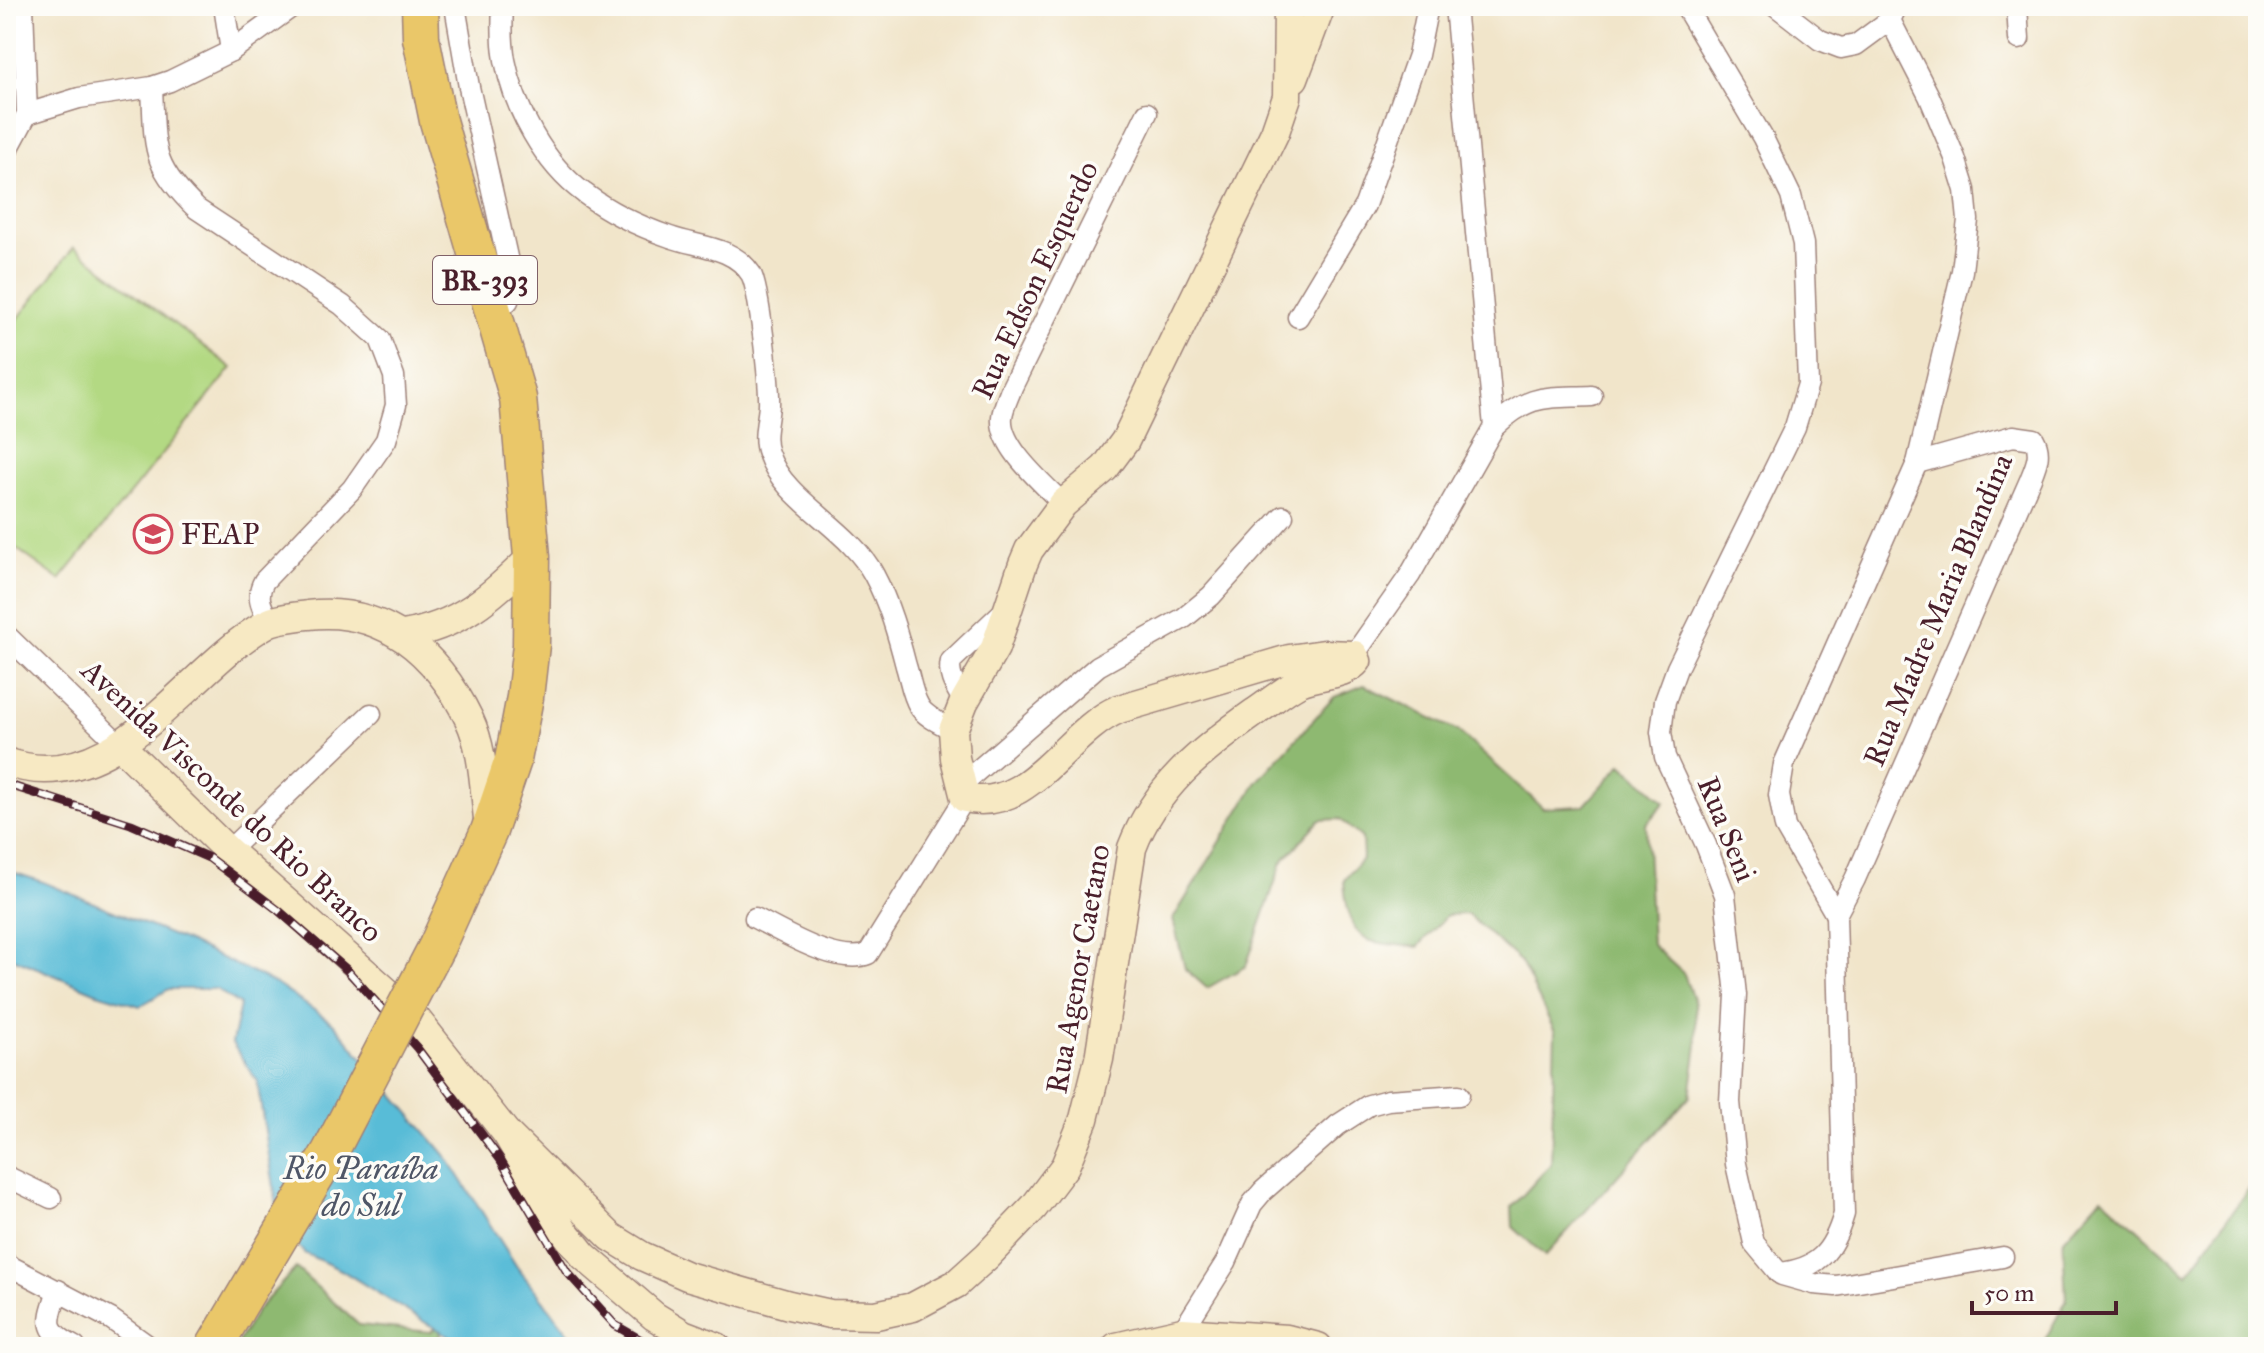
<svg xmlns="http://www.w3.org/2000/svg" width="2264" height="1353" font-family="'IM FELL Great Primer',serif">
	<rect width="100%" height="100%" fill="#fdfcf7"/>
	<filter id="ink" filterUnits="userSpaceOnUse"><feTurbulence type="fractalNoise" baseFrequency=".0125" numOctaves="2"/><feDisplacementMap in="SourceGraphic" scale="16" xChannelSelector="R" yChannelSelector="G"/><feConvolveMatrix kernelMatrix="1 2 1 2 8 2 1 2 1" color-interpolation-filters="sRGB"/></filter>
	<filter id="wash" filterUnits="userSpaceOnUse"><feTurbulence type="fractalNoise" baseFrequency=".006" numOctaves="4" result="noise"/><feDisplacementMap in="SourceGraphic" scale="32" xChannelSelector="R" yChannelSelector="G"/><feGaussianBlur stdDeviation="1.8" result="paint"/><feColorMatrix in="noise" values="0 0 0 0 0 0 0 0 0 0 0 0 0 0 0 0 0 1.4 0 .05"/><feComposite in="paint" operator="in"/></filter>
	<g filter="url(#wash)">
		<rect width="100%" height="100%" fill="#f1e5ca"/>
		<path fill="#b3d983" stroke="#7e7c57" stroke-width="2" d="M 74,247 L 232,368 L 60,580 L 6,541 L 6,334 Z"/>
		<g fill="#8eb971" stroke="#6c6c4e" stroke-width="2">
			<path d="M 1364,685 L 1458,731 L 1543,808 L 1584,806 L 1622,764 L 1665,802 L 1646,824 L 1652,945 L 1684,974 L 1695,1004 L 1697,1045 L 1690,1096 L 1545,1256 L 1513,1227 L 1512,1207 L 1551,1164 L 1555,1032 L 1521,962 L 1467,914 L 1447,915 L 1418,947 C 1405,945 1377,945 1366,939 C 1348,929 1345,898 1344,880 L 1363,858 L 1362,838 L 1340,819 L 1320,820 L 1282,862 L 1246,966 L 1207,988 L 1185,969 L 1173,919 L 1257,782 L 1334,697 Z"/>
			<path d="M 2258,1176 L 2258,1347 L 2041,1347 L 2066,1301 L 2063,1240 L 2102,1197 L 2187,1274 Z"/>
			<path d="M 296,1268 L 359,1325 L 431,1332 L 440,1321 L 441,1341 L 448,1347 L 235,1347 L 257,1310 Z"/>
		</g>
		<path fill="#58bcd7" stroke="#516e81" stroke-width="2" d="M 6,870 L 43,882 L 188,942 L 276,984 L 333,1023 L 447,1157 L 517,1267 L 580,1347 L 470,1347 L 426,1323 L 341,1270 L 304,1253 L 280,1224 L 257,1081 L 232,1043 L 240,1005 L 216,989 L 169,989 L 140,1006 L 97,993 L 6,955 Z"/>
	</g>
	<g filter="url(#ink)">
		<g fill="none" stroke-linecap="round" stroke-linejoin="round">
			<defs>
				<g id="street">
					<path d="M 23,6 L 27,114"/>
					<path d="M 224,6 L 231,51"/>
					<path d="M 455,6 L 469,87 L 513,284 L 508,301 L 494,313"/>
					<path d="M 503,6 C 502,23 502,43 505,60 C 514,108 544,164 584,193 C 609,212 641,227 670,237 C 697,247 733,246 751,274 C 759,288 770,386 769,405 C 768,421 762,438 768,453 C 784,502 849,527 874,575 C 889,603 898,635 906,666 C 910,678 912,695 919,706 C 925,717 942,724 953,730"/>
					<path d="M 1455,6 L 1494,427"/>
					<path d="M 1685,6 L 1763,138 L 1791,196 L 1803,244 L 1808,384 L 1795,427 L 1677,668 L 1665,701 L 1661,732 L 1665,757 L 1706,845 L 1725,895 L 1736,995 L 1730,1102 L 1736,1164 L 1754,1243 L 1779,1273"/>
					<path d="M 1776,6 L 1820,40 L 1841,48 L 1856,45 L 1890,20 L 1897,6"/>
					<path d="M 2017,6 L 2019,39"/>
					<path d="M 152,87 C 155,148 150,164 197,209 L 342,305 L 380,339 L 394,376 L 396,405 L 386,440 L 352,489 L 264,581 C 255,597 262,607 269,622"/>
					<path d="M 6,153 L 27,114 L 79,98 L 152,87 L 170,81 L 231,51 L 293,6"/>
					<path d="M 1298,317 L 1365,205 L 1418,55 L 1428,6"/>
					<path d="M 1063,504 C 1044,484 999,447 1002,417 C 1003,407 1009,396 1012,387 L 1147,113"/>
					<path d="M 6,635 L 120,745"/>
					<path d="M 1354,655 L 1410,575 L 1494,427 C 1530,393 1545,398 1592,396"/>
					<path d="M 964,702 C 957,689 947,676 951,661 L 1007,608"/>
					<path d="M 961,785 L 1098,666 L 1184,618 L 1211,596 L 1283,516"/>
					<path d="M 228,851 L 371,714"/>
					<path d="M 1836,915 L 1785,827 L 1779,795 L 1784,764 L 1917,463 L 1962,271 L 1968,220 L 1965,190 L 1955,158 L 1929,96 L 1890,20"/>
					<path d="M 755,918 C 783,932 837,966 868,954 L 965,798"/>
					<path d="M 6,1176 L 51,1198"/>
					<path d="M 6,1264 L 111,1319 L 150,1347"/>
					<path d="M 1779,1273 C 1818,1269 1833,1252 1844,1214 L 1836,915 L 1855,879 L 2030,480 C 2036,465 2042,453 2034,439 L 2013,436 L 1917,463"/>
					<path d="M 1782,1275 L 1814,1284 L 1836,1286 L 2003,1257"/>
					<path d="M 58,1290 C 48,1322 42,1329 75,1347"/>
					<path d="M 1182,1332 L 1226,1262 L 1252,1204 L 1263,1191 L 1338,1125 L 1369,1105 L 1388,1100 L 1459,1095"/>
				</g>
				<g id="secondary">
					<path d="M 1294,78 L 1321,6"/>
					<path d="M 403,635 C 461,626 491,596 532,557"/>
					<path d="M 120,745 L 228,851 L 413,1015 L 507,1134 L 563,1230 L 584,1256 L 654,1316 L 683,1334 L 717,1347"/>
					<path d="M 6,762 C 114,801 185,670 266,624 C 277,618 295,617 308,615 C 384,606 437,653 469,719 C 484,750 484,791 489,826"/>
					<path d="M 507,1134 L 611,1237 L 642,1256 L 687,1276 L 789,1305 L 830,1314 L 876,1315 L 913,1307 L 956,1284 L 987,1256 L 1034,1207 L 1065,1166 L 1084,1119 L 1099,1059 L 1132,848 C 1155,787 1202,750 1254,713 C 1269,703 1284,690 1300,682 C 1317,674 1345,676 1357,661 L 1354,655 L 1324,654 L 1289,659 L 1119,709 C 1066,731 1030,814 965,798 L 955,758 L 953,730 L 964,702 L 995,648 L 1023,564 L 1029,550 L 1063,504 L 1105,468 L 1125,441 L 1275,132 L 1287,97 L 1288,6"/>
					<path d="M 1116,1347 L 1182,1332 L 1287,1339 L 1318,1347"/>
				</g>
				<path id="highway" d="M 420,6 L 421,38 L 438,121 L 518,398 L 532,557 L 531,645 L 525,697 L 513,760 L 489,831 L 437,946"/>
			</defs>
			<use href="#street" stroke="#9e827a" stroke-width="23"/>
			<use href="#secondary" stroke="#9e827a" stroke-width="31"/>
			<use href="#highway" stroke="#9e827a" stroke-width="39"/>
			<use href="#street" stroke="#fff" stroke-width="20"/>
			<use href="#secondary" stroke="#f7e9c3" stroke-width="28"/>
			<use href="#highway" stroke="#eac769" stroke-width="36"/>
			<defs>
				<g id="rail">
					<path d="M 6,784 L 131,824 L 209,858 L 278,910 L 347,970 L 417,1048 L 500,1159 L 567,1272 L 615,1325 L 653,1347"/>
					<path d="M 1170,1347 L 1192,1342 L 1236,1347"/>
				</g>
			</defs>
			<use href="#rail" stroke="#4a1f2b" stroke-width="9"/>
			<use href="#rail" stroke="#fdfcf7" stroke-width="6" stroke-dasharray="18" stroke-linecap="butt"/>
			<defs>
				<path id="highway-bridge" d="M 214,1347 L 330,1152 L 437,946"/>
			</defs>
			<use href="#highway-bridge" stroke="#9e827a" stroke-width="39" stroke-linecap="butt"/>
			<use href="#highway-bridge" stroke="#eac769" stroke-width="36"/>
		</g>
	</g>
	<defs>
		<symbol id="school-ring" viewBox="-11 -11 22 22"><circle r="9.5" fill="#fdfcf7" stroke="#d1495b" stroke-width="1.5"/><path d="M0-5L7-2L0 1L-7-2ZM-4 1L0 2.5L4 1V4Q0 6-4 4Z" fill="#d1495b"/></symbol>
	</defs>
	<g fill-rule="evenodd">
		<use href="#school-ring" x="131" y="512" width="44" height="44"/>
	</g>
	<g text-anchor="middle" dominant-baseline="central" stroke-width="7" stroke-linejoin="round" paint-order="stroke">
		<rect fill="#fdfcf7" stroke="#806168" stroke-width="2" x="433" y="256" width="104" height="48" rx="6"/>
		<g font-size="28" font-weight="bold" fill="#4a1f2b">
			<text x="485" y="280">BR-393</text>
		</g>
		<g font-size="30" fill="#4a1f2b" stroke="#fdfcf7">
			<text transform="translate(1035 280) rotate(-65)">Rua Edson Esquerdo</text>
			<text transform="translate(1938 610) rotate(-67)">Rua Madre Maria Blandina</text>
			<text transform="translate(232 801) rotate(43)">Avenida Visconde do Rio Branco</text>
			<text transform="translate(1727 829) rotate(68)">Rua Seni</text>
			<text transform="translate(1078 969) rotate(-80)">Rua Agenor Caetano</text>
		</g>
		<g font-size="30" fill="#4a1f2b" stroke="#fdfcf7" text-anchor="start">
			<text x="181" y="534">FEAP</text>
		</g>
		<g font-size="32" font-style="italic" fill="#4f5667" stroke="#fdfcf7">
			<text x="361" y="1168">Rio Paraíba<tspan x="361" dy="37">do Sul</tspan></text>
		</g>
	</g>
	<rect width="2264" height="1353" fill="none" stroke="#fdfcf7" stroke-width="32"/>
	<path d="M1972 1301v12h144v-12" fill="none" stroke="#4a1f2b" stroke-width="4"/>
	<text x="1984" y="1301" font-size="24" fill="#4a1f2b" stroke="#fdfcf7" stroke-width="6" paint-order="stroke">50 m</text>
</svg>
